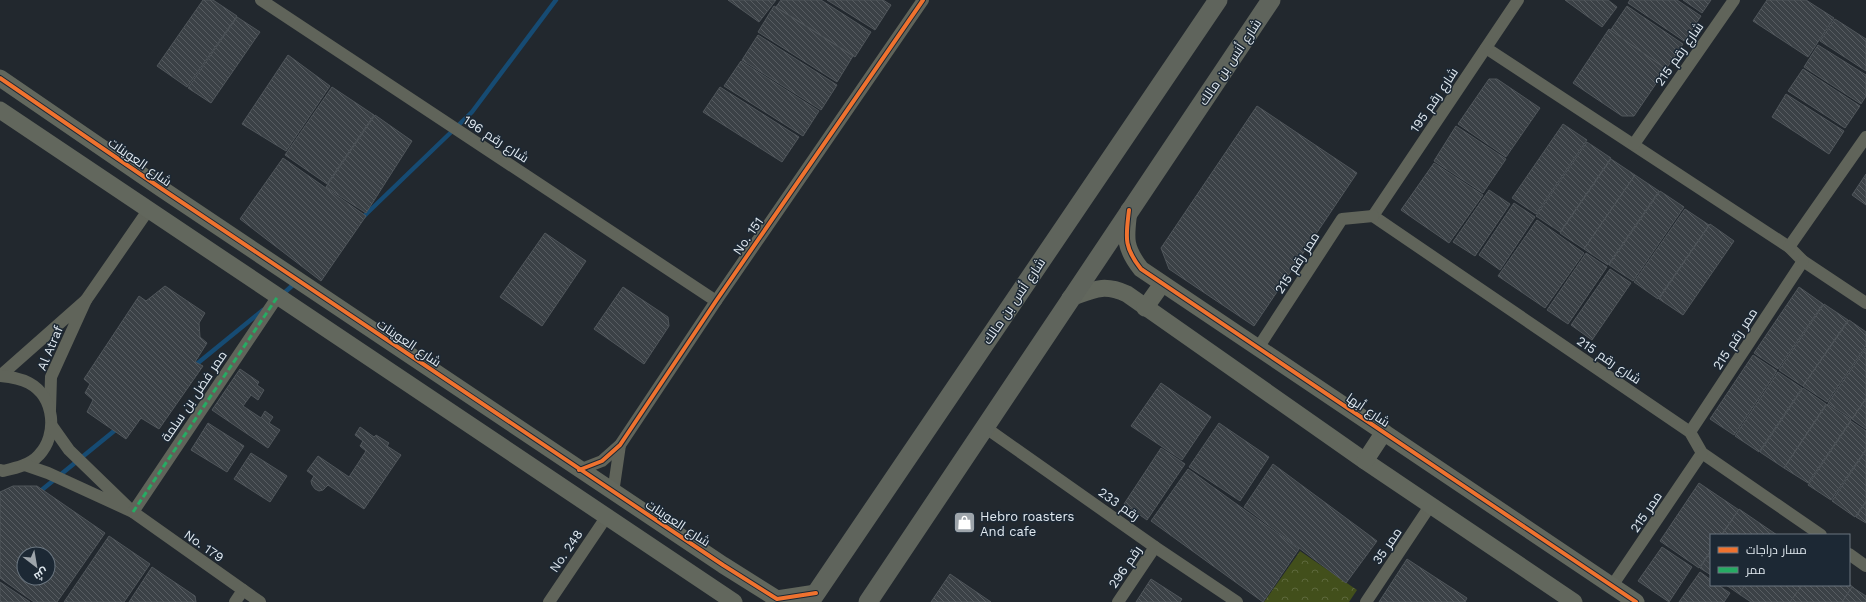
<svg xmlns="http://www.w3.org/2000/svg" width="1866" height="602" font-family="'Work Sans',Cairo,sans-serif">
	<defs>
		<pattern id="forest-crowns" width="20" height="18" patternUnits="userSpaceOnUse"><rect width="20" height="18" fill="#424f1b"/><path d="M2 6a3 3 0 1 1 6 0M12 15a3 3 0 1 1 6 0" fill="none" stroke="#5d683c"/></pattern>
		<pattern id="building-back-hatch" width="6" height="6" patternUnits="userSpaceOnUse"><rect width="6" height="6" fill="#3b4146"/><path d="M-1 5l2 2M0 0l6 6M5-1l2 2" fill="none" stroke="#575c61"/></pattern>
	</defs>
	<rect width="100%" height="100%" fill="#22282e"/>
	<path fill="url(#forest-crowns)" d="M 1300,551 L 1357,590 L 1349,602 L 1264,602 Z"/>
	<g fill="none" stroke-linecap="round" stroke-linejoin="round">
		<g stroke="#164b73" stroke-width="4.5">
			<path d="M 361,219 L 472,112 L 556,0"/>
			<path d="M 282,295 L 295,283"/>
			<path d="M 193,367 L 263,310"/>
			<path d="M 38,493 L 119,427"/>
		</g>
	</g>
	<g fill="url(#building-back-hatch)" stroke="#50565b" fill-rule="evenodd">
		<path d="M 203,0 L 213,0 L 237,16 L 187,87 L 157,66 Z"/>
		<path d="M 728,0 L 776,0 L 759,22 Z"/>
		<path d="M 781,0 L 821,0 L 871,32 L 855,57 L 776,7 Z"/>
		<path d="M 827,0 L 883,0 L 891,5 L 875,30 Z"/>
		<path d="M 1565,0 L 1608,0 L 1617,7 L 1602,27 Z"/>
		<path d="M 1630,0 L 1677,0 L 1701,16 L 1684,41 L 1628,3 Z"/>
		<path d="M 1683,0 L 1711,0 L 1702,13 Z"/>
		<path d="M 1767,0 L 1806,0 L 1834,18 L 1808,57 L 1753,21 Z"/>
		<path d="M 774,6 L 853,56 L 837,82 L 758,32 Z"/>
		<path d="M 1627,6 L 1683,44 L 1666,69 L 1610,31 Z"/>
		<path d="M 237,17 L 260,32 L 211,103 L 188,88 Z"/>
		<path d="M 1835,19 L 1866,39 L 1866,71 L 1820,41 Z"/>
		<path d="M 1609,29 L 1666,69 L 1634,116 L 1622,116 L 1573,83 Z"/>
		<path d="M 758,35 L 837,85 L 821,110 L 742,60 Z"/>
		<path d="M 1818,45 L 1866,75 L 1866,96 L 1861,104 L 1804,67 Z"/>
		<path d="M 288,55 L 330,86 L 286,151 L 242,124 Z"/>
		<path d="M 741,61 L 819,111 L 803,136 L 724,86 Z"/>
		<path d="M 1803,69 L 1860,106 L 1845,128 L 1788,91 Z"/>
		<path d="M 1489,79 L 1497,79 L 1540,108 L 1506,157 L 1458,124 Z"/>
		<path d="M 332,87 L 374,115 L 327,184 L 285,155 Z"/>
		<path d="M 720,87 L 799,137 L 782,162 L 703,112 Z"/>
		<path d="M 1786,94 L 1844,131 L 1829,154 L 1772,117 Z"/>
		<path d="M 1257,106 L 1357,173 L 1254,326 L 1169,269 L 1161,248 Z"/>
		<path d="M 375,115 L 412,141 L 366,213 L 326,187 Z"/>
		<path d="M 1563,124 L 1587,140 L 1536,214 L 1512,198 Z"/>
		<path d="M 1456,126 L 1506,159 L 1483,193 L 1434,161 Z"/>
		<path d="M 1587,142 L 1611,158 L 1560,232 L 1536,216 Z"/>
		<path d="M 283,158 L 366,216 L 321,281 L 240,219 Z"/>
		<path d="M 1611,159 L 1635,175 L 1584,249 L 1560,233 Z"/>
		<path d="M 1434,163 L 1483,195 L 1449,243 L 1401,210 Z"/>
		<path d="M 1866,174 L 1866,205 L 1852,195 Z"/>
		<path d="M 1635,175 L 1659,191 L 1608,265 L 1584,249 Z"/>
		<path d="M 1489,190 L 1510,204 L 1475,256 L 1453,242 Z"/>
		<path d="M 1660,191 L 1684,207 L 1633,281 L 1609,265 Z"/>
		<path d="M 1514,203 L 1535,217 L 1500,270 L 1479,255 Z"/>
		<path d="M 1685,209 L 1709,225 L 1658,299 L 1634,282 Z"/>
		<path d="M 1537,220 L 1584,253 L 1545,308 L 1498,276 Z"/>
		<path d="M 1710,224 L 1734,241 L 1683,315 L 1659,299 Z"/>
		<path d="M 545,233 L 586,261 L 542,326 L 500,297 Z"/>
		<path d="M 1586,253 L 1607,267 L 1568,324 L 1547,310 Z"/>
		<path d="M 1610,269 L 1631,283 L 1592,340 L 1571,325 Z"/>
		<path d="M 165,286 L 205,313 L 199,323 L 200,337 L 207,343 L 195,362 L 203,366 L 159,429 L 141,418 L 126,439 L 87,412 L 93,400 L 85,393 L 90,384 L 84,379 L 139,296 L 146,301 Z"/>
		<path d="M 623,287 L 668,317 L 669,326 L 644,364 L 594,329 Z"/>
		<path d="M 1799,287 L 1823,304 L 1778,369 L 1754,353 Z"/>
		<path d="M 1824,304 L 1848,320 L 1803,386 L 1779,370 Z"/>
		<path d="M 1849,320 L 1866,332 L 1866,346 L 1827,402 L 1803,386 Z"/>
		<path d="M 1866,348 L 1866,398 L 1852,419 L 1828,403 Z"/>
		<path d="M 1753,355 L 1777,371 L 1734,435 L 1710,419 Z"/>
		<path d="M 240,369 L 259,382 L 257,385 L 264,390 L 258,400 L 251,395 L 243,406 L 261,418 L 265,411 L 273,417 L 269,423 L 280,430 L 268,448 L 212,410 Z"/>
		<path d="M 1778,372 L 1802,388 L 1759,452 L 1735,436 Z"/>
		<path d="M 1161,383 L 1211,417 L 1182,460 L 1131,426 Z"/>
		<path d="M 1803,388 L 1826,404 L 1784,468 L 1760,452 Z"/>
		<path d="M 1866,399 L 1866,429 L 1852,419 Z"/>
		<path d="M 1827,404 L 1851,420 L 1808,483 L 1784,468 Z"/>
		<path d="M 1851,421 L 1866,431 L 1866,449 L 1831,500 L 1808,485 Z"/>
		<path d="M 208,423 L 244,446 L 227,472 L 191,450 Z"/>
		<path d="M 1219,423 L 1269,457 L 1240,501 L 1189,467 Z"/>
		<path d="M 360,427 L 374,437 L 376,435 L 389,443 L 387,446 L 401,455 L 364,509 L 328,485 L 323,490 L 319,491 L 315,489 L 312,485 L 311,481 L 314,476 L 307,471 L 318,456 L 349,477 L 366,451 L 360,446 L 363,441 L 355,435 Z"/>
		<path d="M 1161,448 L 1185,464 L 1147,520 L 1124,504 Z"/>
		<path d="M 1866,450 L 1866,501 L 1855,517 L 1832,501 Z"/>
		<path d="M 251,453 L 287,476 L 270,502 L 234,479 Z"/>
		<path d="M 1273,464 L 1377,541 L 1346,583 L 1244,507 Z"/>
		<path d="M 1188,469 L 1299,549 L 1263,602 L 1151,521 Z"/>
		<path d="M 1699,483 L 1739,510 L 1721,535 L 1711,535 L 1711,550 L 1699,568 L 1660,541 Z"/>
		<path d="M 13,486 L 37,486 L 105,533 L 57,602 L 34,602 L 0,578 L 0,492 ZM 24,554 L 48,554 L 48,578 L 24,578 Z"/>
		<path d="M 1866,502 L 1866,523 L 1856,517 Z"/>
		<path d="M 1739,509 L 1777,535 L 1722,535 Z"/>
		<path d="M 109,536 L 150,564 L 124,602 L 64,602 Z"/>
		<path d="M 1662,547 L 1692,567 L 1669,602 L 1638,581 Z"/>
		<path d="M 1711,551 L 1711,575 L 1700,568 Z"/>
		<path d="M 1407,559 L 1467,598 L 1465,602 L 1379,602 Z"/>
		<path d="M 152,567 L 195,596 L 196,602 L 129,602 Z"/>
		<path d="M 1700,572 L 1711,580 L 1711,585 L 1718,585 L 1730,593 L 1724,602 L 1679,602 Z"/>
		<path d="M 950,574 L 991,602 L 931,602 Z"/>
		<path d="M 1151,579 L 1182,599 L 1180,602 L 1136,602 Z"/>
		<path d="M 0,582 L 30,602 L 0,602 Z"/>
		<path d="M 1849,584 L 1854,588 L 1845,602 L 1787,602 L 1799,585 Z"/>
		<path d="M 1726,585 L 1745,585 L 1739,594 Z"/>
		<path d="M 1745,585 L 1802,585 L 1790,602 L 1751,602 L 1739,594 Z"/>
		<path d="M 1852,587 L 1866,596 L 1866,602 L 1842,602 Z"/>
	</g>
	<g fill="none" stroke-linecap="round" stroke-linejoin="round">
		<g stroke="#60645a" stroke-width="12">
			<path d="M 261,0 L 716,301"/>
			<path d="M 1486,48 L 1789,247 L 1803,261 L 1866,303"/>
			<path d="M 1634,144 L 1734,0"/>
			<path d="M 1373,216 L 1690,432 L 1702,453 L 1821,535"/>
			<path d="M 1373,216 L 1518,0"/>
			<path d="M 1789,247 L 1866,137"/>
			<path d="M 86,300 L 149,209"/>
			<path d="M 1258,348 L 1342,219 L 1373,216"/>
			<path d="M 0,376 L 86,300 L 51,377 L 50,410"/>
			<path d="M 0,376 C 11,377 20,378 29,383 C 55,397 58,435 39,455 C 30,465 16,468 3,471 L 0,470"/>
			<path d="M 986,428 L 1155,547 L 1237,602"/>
			<path d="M 1690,432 L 1803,261"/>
			<path d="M 25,465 L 48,473 L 133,512 L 69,450 L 52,426"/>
			<path d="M 579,470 L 602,461 L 620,445 L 716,301 L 923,0"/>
			<path d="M 613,493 L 620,445"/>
			<path d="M 1849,554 L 1866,566"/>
			<path d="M 1612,586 L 1702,453"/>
			<path d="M 235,602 L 243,590"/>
			<path d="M 260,602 L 133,512 L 278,296"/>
			<path d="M 549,602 L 607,516"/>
			<path d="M 1118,602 L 1155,547"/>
			<path d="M 1366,602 L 1430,506"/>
		</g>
		<g stroke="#62675d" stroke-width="17">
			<path d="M 0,78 L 162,189 L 723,565 L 777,599 L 816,593"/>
			<path d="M 0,110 L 734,602"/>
			<path d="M 1129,210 C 1126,237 1123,246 1141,269 L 1636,602"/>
			<path d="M 1070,298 C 1093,290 1103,283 1127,294 L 1365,461 L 1574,602"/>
			<path d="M 1145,308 L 1162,284"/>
			<path d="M 1365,461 L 1384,432"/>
		</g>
		<g stroke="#5f645c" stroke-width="19">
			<path d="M 810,602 L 1218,0"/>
			<path d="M 868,602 C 1004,402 1135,200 1271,0"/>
		</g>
		<path stroke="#26ab63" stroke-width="3" stroke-dasharray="6 3" stroke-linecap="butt" d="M 133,512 L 278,296"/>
		<defs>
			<g id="cycleway">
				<path d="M 0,78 L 162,189 L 723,565 L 777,599 L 816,593"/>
				<path d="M 1129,210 C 1126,237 1123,246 1141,269 L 1636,602"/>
				<path d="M 579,470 L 602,461 L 620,445 L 716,301 L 923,0"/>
			</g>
		</defs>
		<use href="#cycleway" stroke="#1c2834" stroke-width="6"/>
		<use href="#cycleway" stroke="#ef722f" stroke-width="4"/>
	</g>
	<defs>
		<symbol id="shop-square" viewBox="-11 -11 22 22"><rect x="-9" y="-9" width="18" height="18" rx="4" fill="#9ea5ab" stroke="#1c2834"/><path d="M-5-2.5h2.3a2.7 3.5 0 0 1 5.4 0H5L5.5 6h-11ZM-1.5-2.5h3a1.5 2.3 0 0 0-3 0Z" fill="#fff"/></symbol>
	</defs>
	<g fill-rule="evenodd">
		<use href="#shop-square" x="952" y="510" width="25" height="25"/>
	</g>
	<g text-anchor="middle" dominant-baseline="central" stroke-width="3" stroke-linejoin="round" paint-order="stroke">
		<g font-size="13" fill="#e0e8ef" stroke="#1c2834">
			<text transform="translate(1679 54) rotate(-55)">شارع رقم 215</text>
			<text transform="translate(1230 62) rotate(-56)">شارع أنس بن مالك</text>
			<text transform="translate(1434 100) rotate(-56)">شارع رقم 195</text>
			<text transform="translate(496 139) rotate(33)">شارع رقم 196</text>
			<text transform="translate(140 162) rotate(35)">شارع العوينات</text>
			<text transform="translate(748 236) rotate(-55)">No. 151</text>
			<text transform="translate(1297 263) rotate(-57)">ممر رقم 215</text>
			<text transform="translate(1014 301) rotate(-56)">شارع أنس بن مالك</text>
			<text transform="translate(1735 339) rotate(-57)">ممر رقم 215</text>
			<text transform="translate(409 343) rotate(34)">شارع العوينات</text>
			<text transform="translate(50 348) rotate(-67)">Al Atraf</text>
			<text transform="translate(1609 360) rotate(34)">شارع رقم 215</text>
			<text transform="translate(194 396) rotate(-56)">ممر فضل بن سلمة</text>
			<text transform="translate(1368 410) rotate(34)">شارع أبها</text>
			<text transform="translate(1119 504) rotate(35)">رقم 233</text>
			<text transform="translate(1646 512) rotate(-56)">ممر 215</text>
			<text transform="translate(678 523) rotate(33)">شارع العوينات</text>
			<text transform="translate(204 546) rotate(35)">No. 179</text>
			<text transform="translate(1387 546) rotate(-56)">ممر 35</text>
			<text transform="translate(566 551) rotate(-56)">No. 248</text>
			<text transform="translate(1125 567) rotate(-56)">رقم 296</text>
		</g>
		<g font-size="13" fill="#e0e8ef" stroke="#1c2834" text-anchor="start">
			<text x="980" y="516">Hebro roasters<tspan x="980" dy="15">And cafe</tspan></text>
		</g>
	</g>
	<rect x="1710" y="534" width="140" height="52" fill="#1c2834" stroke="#6a757f"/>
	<rect x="1718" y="547" width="20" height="6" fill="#ef722f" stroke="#6a757f"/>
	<text x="1746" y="554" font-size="12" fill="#e0e8ef">مسار دراجات</text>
	<rect x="1718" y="567" width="20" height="6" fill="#26ab63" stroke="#6a757f"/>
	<text x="1746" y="574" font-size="12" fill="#e0e8ef">ممر</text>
	<g transform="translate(36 566) rotate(149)"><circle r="19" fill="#1c2834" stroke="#6a757f"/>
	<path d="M0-3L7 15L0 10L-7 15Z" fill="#9ea5ab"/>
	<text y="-6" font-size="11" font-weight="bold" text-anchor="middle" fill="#e0e8ef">ش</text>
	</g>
</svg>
